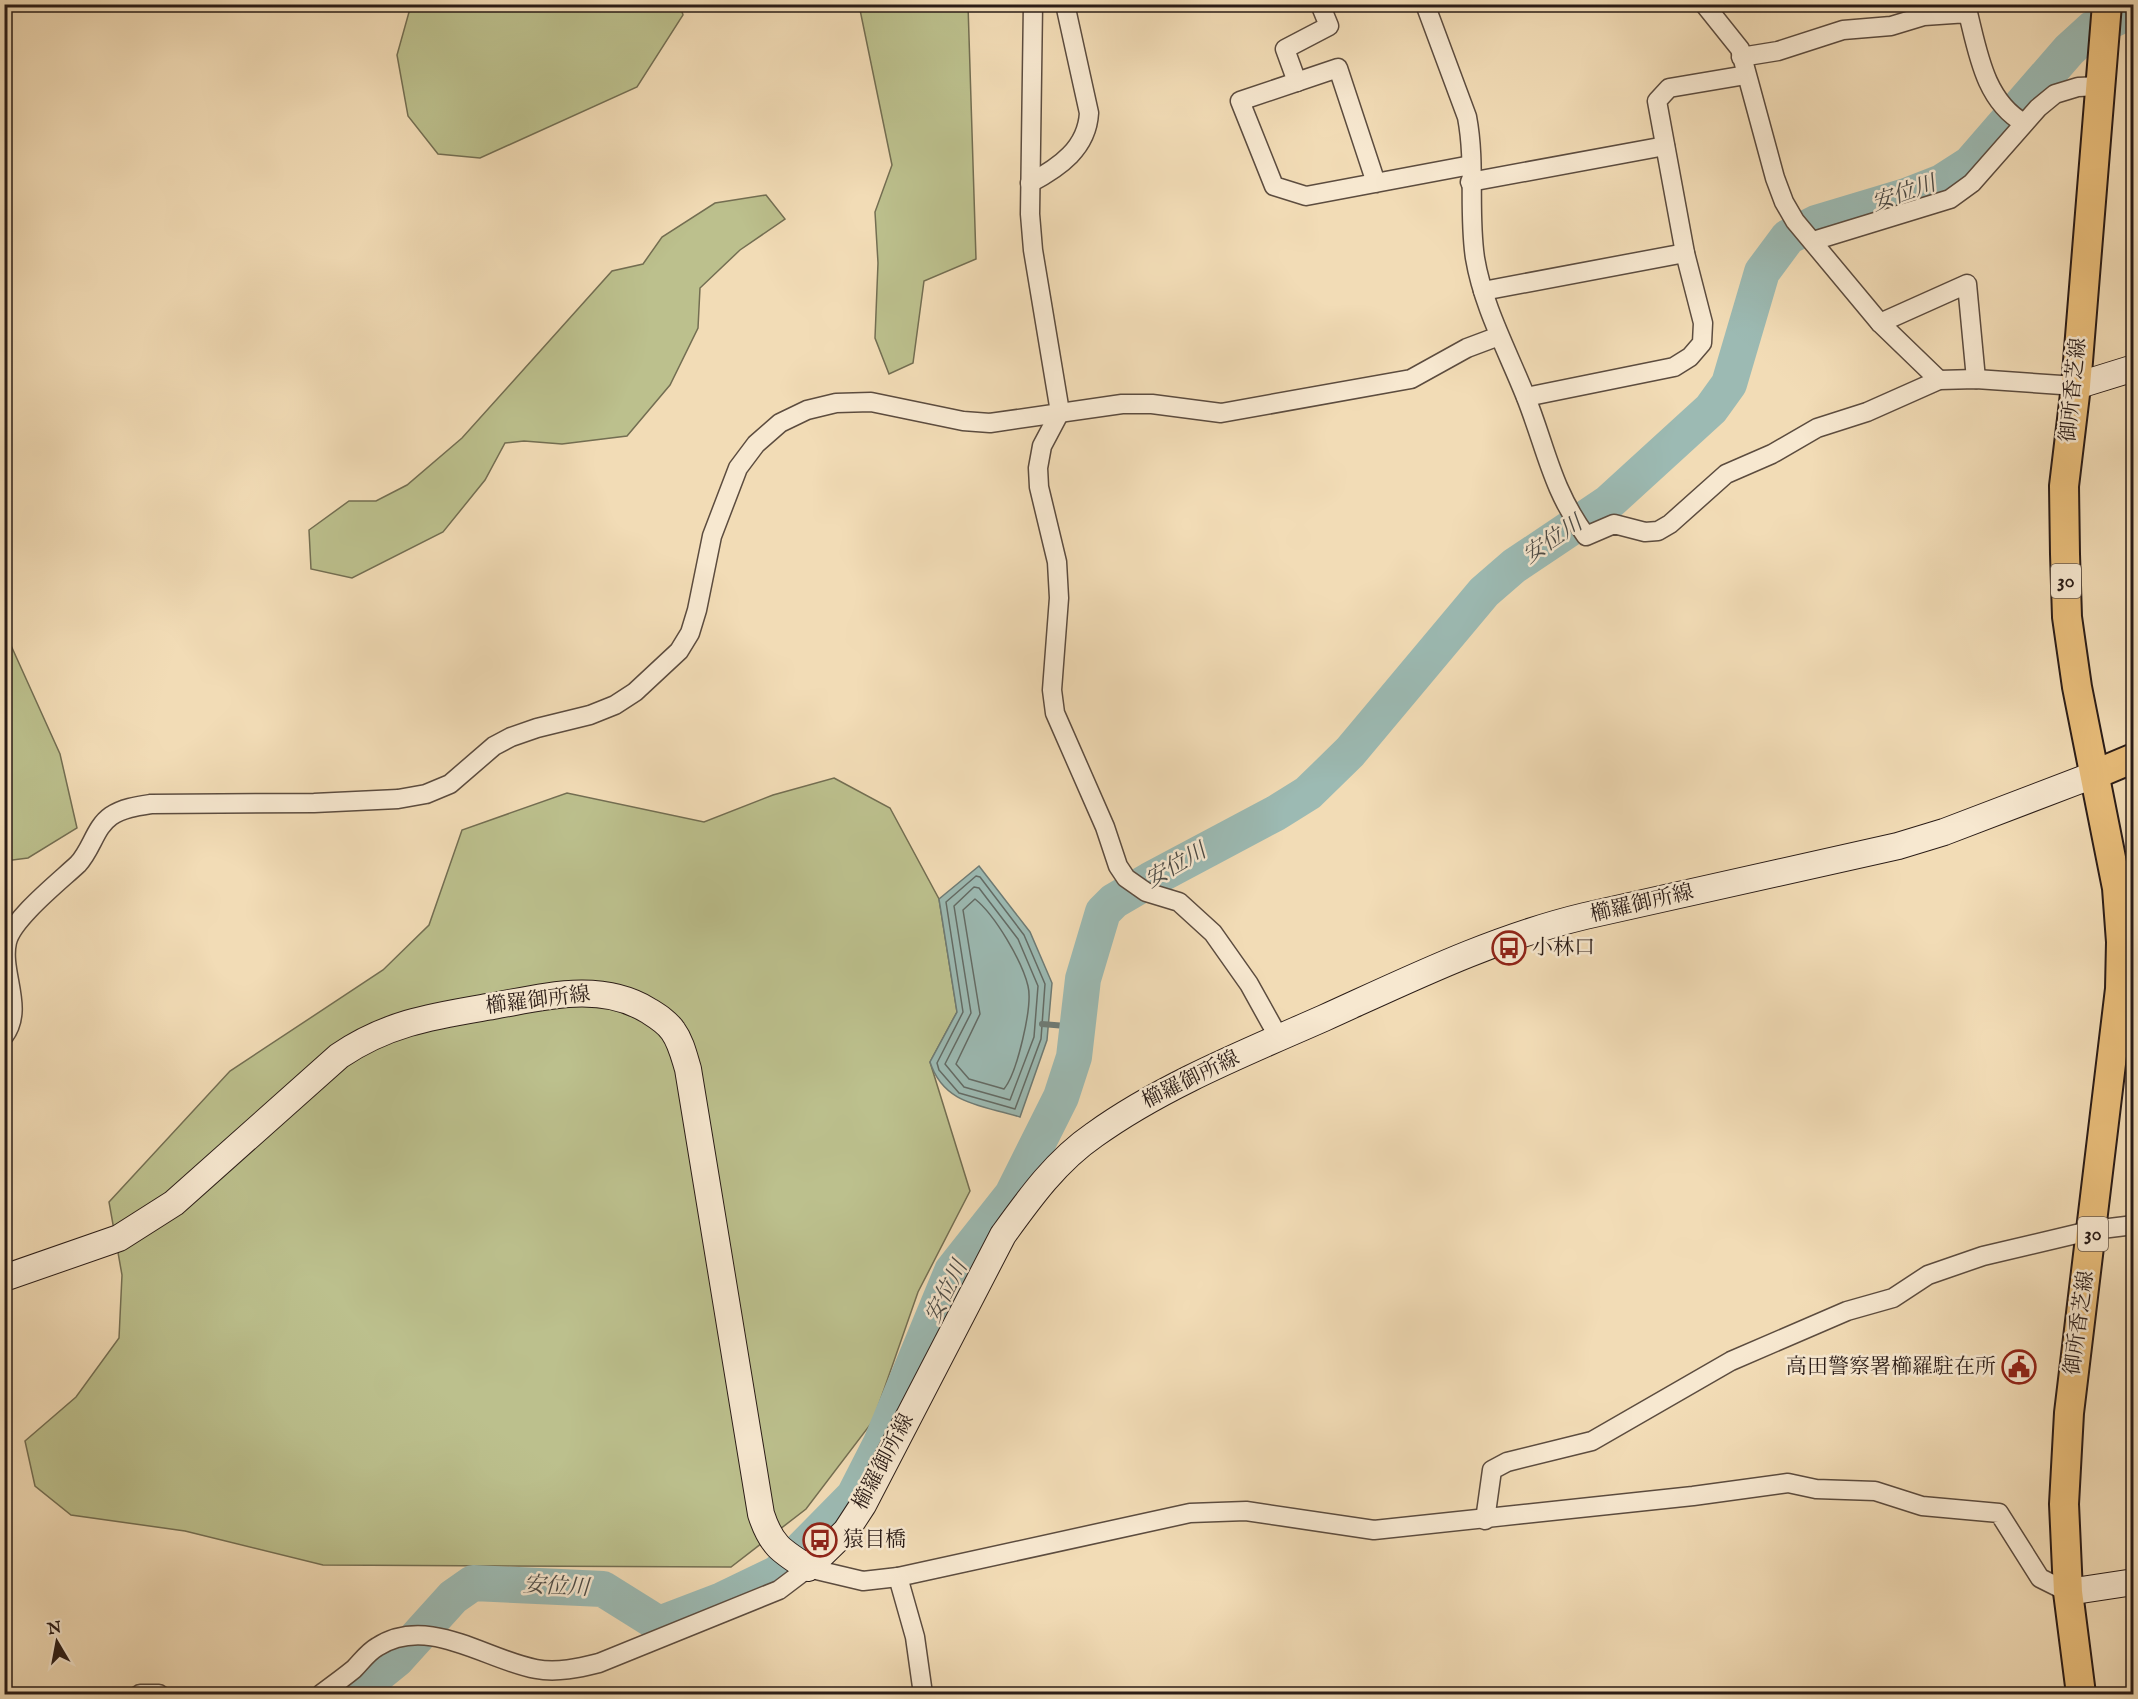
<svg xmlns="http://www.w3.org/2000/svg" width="2138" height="1699" font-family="'IM FELL English','Noto Serif JP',serif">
	<rect width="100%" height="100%" fill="#f2dcb6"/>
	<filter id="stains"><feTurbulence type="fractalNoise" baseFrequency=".00333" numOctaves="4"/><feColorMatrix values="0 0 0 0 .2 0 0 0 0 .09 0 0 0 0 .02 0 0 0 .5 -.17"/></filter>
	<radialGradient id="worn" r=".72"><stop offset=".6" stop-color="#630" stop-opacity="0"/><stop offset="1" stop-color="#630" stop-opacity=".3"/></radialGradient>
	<g fill="#bcc08d" stroke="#736e52" stroke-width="1.5">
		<path d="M 680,5 L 683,15 L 637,87 L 480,158 L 438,154 L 408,116 L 397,55 L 411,5 Z"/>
		<path d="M 859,5 L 968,5 L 976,259 L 924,281 L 913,363 L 889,374 L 875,338 L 878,263 L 875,212 L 892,165 Z"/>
		<path d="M 766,195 L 785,219 L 740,250 L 700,288 L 698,328 L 670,385 L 627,436 L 562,444 L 524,441 L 505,443 L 485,480 L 443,532 L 352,578 L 311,569 L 309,530 L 349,501 L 376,501 L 407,485 L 462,438 L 612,271 L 643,264 L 662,237 L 715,203 Z"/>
		<path d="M 4,630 L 60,754 L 77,828 L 28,858 L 5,861 Z"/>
		<path d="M 834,778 L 890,808 L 939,899 L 957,1012 L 930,1062 L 970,1191 L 918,1292 L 873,1421 L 806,1509 L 731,1567 L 323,1565 L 185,1531 L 71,1515 L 35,1486 L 25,1441 L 76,1397 L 119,1338 L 122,1275 L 109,1202 L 230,1071 L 383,970 L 429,925 L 462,830 L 567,793 L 704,822 L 773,795 Z"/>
	</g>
	<path fill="#9cbab3" stroke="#6e7b75" stroke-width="1.5" d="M 979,866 L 1030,932 L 1052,983 L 1047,1040 L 1020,1117 C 982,1105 944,1105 930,1062 L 957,1012 L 939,899 Z"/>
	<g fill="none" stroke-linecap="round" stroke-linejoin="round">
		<g stroke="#636b65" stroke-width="1.5">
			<path d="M 976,876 L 980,877 L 1024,935 L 1045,984 L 1041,1039 L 1015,1109 L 959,1093 L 939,1070 L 937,1063 L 963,1012 L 946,902 Z"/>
			<path d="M 974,887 L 979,888 L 1018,939 L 1038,986 L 1034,1037 L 1010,1100 L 964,1087 L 945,1064 L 971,1013 L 954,906 Z"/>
			<path d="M 975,899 C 995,915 1022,961 1028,986 C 1033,1006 1017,1073 1004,1089 L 969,1079 L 956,1064 L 980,1014 L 963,910 Z"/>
		</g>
		<path stroke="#6e7b75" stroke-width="6" d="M 1042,1024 L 1078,1027"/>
		<path stroke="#9cbab3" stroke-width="36" d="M 354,1694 L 397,1659 L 453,1597 L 473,1583 L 603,1589 L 659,1624 L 722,1600 L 778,1573 L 854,1496 L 881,1443 L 952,1271 L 1012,1195 L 1061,1097 L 1074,1057 L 1083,979 L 1103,912 L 1114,901 L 1150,880 L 1276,813 L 1308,793 L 1350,752 L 1484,592 L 1514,566 L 1608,503 L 1711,409 L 1729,384 L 1762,272 L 1788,237 L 1816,223 L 1906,196 L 1942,182 L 1970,164 L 2069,50 L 2092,29 L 2134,10"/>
		<defs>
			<g id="street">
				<path d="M 1033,4 L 1030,214 L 1033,250 L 1060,412 L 1042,446 L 1038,468 L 1039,487 L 1057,562 L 1059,598 L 1052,690 L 1055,713 L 1105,827 L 1118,866 L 1126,878 L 1146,892 L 1179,902 L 1213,933 L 1249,984 L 1279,1038"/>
				<path d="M 1425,4 L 1467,117 C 1476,164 1468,211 1475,258 C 1483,306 1507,350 1525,395 C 1546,447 1551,488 1586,536 L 1614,524 L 1645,532 L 1658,531 L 1670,524 L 1726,474 L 1772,454 L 1817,428 L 1867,412 L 1939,380 L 1976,379 L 2076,386"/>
				<path d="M 1704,4 L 1740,49 L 1775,178 L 1784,202 L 1795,221 L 1880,323 L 1939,380"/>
				<path d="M 1741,57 L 1778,51 L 1843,30 L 1891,26 L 1924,16 L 1968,13 C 1978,53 1985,101 2024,123"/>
				<path d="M 1297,82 L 1285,49 L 1329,26 L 1320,4"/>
				<path d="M 1470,182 L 1665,146"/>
				<path d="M 1030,183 C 1060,167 1087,148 1089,113 L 1065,4"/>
				<path d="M 1376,183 L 1338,68 L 1240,101 L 1274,186 L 1306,196 L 1471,165"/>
				<path d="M 1813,241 L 1950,199 L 1972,183 L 2038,108 L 2055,94 L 2078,87 L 2100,86"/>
				<path d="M 1483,291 L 1685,253"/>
				<path d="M 1880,323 L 1967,284 L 1976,379"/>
				<path d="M 1526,397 L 1674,367 L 1690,357 L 1702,343 L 1703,323 L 1685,253 L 1657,101 L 1669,88 L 1746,75"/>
				<path d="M 4,1036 C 25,1008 0,973 7,942 C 12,919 60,881 78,864 C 92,849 95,827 111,816 C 123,808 138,806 151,804 L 314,803 L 398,799 L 426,794 L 450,784 L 494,746 L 511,737 L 537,728 L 590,715 L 615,705 L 635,692 L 679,651 L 690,633 L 697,610 L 712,536 L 738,468 L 756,444 L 780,423 L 807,410 L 836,403 L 871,402 L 963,421 L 990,423 L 1122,404 L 1152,404 L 1221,413 L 1411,379 L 1467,348 L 1499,336"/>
				<path d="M 1485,1520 L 1492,1470 L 1507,1462 L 1592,1441 L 1731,1361 L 1847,1311 L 1893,1298 L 1928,1275 L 1983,1256 L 2093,1230 L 2134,1225"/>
				<path d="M 898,1577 L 915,1637 L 923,1694"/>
				<path d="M 140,1694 L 159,1694"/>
				<path d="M 321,1694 C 332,1686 343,1678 354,1669 C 361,1662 368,1652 377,1647 C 428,1614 486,1660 536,1669 C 557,1673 579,1668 599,1663 L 779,1590 L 808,1568 L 863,1581 L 898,1577 L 1190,1513 L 1246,1511 L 1374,1530 L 1693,1496 L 1788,1483 L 1816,1489 L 1875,1491 L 1922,1506 L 1999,1513 L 2040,1578 L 2068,1592"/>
			</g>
			<g id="secondary">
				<path d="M 2076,386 L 2134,368"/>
				<path d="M 4,1278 L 119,1238 L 174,1203 L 339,1056 C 389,1022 435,1016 493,1006 C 544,997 601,981 649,1011 C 657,1016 667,1022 673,1031 C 681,1042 684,1056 688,1069 L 761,1514 C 771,1545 781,1551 808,1568 L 846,1531 L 863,1505 L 1003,1235 C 1029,1199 1056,1161 1094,1135 C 1162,1086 1247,1052 1324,1018 C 1410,979 1493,938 1585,916 L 1898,846 L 1944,832 L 2096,774"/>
				<path d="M 2068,1592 L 2134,1582"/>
			</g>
			<g id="primary">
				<path d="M 2096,774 L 2134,758"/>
				<path d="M 2081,1694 L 2068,1592 L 2064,1504 L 2069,1413 L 2120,989 L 2121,942 L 2117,888 L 2077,687 L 2067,617 L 2065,554 L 2064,486 L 2076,386 L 2107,4"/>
			</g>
		</defs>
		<use href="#street" stroke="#5c4c3f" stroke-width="21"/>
		<use href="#secondary" stroke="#2a1c17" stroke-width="28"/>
		<use href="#primary" stroke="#2a1c17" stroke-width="32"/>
		<use href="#street" stroke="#f7e8d0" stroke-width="18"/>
		<use href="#secondary" stroke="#f7e8d0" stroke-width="26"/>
		<use href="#primary" stroke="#e9be7b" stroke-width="28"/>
	</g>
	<defs>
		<symbol id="bus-ring" viewBox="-11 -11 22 22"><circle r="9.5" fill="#f7e8d0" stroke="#8f2418" stroke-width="1.5"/><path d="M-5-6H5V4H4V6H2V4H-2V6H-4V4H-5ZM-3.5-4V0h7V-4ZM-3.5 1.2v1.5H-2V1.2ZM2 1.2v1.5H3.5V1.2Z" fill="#8f2418"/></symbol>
		<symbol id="civic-ring" viewBox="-11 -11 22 22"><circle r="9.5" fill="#f7e8d0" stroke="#8f2418" stroke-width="1.5"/><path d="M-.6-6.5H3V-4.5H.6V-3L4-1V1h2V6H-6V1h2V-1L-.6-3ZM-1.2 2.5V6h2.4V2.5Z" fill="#8f2418"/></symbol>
	</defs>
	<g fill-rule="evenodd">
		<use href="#bus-ring" x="1490" y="929" width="38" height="38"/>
		<use href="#civic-ring" x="2000" y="1348" width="38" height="38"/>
		<use href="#bus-ring" x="801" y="1521" width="38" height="38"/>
	</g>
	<g text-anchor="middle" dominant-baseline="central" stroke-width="5" stroke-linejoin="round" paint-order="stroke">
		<g fill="#f7e8d0" stroke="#68594e" stroke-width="1.5">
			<rect x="2051" y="564" width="30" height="34" rx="4.5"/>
			<rect x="2078" y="1217" width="30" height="34" rx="4.5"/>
		</g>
		<g font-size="20" font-weight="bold" fill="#2a1c17">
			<text x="2066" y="581">30</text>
			<text x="2093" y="1234">30</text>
		</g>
		<g font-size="21" fill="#2a1c17" stroke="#f7e8d0">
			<text transform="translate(2074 390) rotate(-84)">御所香芝線</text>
			<text transform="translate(1642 904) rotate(-13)">櫛羅御所線</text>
			<text transform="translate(538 1001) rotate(-7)">櫛羅御所線</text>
			<text transform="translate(1191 1080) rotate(-26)">櫛羅御所線</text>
			<text transform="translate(2080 1323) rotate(-82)">御所香芝線</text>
			<text transform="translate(884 1462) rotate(-62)">櫛羅御所線</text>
		</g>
		<g font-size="21" fill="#2a1c17" stroke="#f7e8d0" text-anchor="start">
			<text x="1532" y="948">小林口</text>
			<text x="1996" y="1367" text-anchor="end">高田警察署櫛羅駐在所</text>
			<text x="843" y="1540">猿目橋</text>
		</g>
		<g font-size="22" font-style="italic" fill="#4c4b46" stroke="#f7e8d0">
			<text transform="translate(1904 194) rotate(-19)">安位川</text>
			<text transform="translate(1553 540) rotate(-34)">安位川</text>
			<text transform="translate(1176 866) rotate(-30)">安位川</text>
			<text transform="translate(947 1292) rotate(-63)">安位川</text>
			<text transform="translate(556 1587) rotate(3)">安位川</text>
		</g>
	</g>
	<rect width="2138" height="1699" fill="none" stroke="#f2dcb6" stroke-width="24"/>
	<rect x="6" y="6" width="2126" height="1687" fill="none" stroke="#2a1c17" stroke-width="3"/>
	<rect x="12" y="12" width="2114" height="1675" fill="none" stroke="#2a1c17" stroke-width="1.5"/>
	<g transform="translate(57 1642) rotate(350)" stroke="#f7e8d0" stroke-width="4.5" paint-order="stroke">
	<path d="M0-4.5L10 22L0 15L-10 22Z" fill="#2a1c17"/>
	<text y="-9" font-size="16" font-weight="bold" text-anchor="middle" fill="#2a1c17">N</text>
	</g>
	<rect width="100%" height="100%" filter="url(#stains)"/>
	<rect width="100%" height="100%" fill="url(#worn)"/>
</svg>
